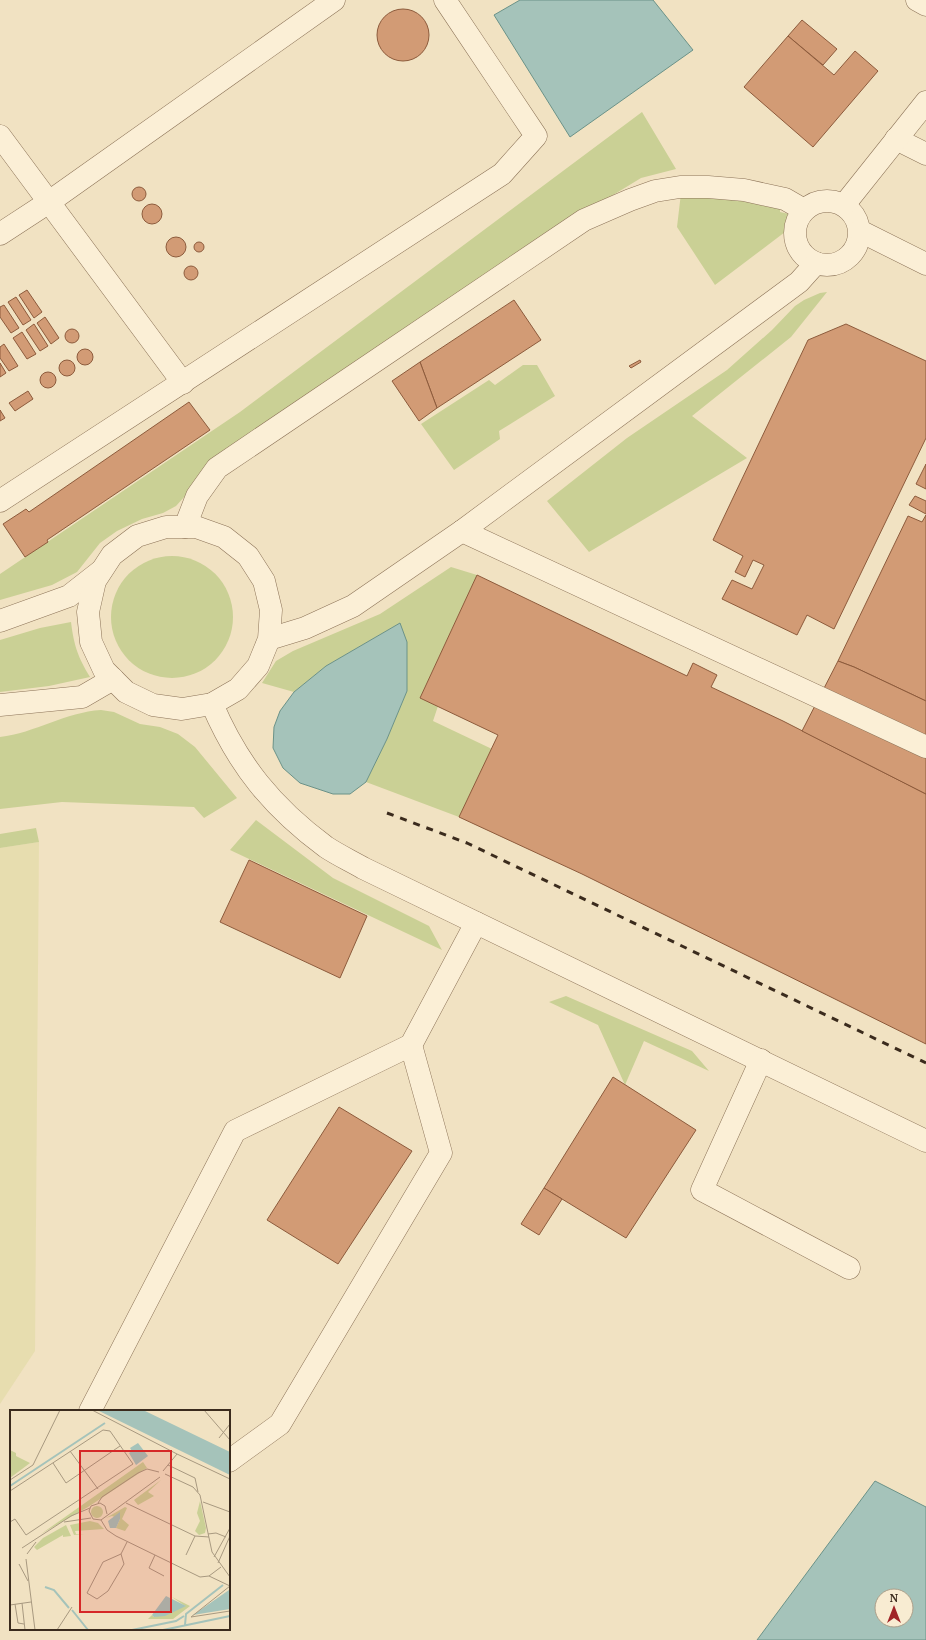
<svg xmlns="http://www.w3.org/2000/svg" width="926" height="1640" font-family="'PT Serif',serif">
	<rect width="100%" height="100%" fill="#f1e2c2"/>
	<path fill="#e7ddaf" d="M 39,842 L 35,1351 L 0,1404 L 0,848 Z"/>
	<g fill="#cad095">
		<path d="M 642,112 L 676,169 L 641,178 L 582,214 L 186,495 L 176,506 L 163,513 L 142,519 L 117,531 L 100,543 L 77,572 L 52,585 L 0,600 L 0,574 L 240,412 Z"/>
		<path d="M 681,193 L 780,206 L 780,212 L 789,214 L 785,232 L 715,285 L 677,227 Z"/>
		<path d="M 827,292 L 791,337 L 692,416 L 747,458 L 589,552 L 547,501 L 627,438 L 727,370 L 772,330 L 795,306 L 804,300 L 820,293 Z"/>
		<path d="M 523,365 L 537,365 L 555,396 L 499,431 L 500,439 L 454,470 L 421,424 L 489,380 L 495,385 Z"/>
		<circle cx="172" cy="617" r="61"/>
		<path d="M 451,567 L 477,575 L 420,698 L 438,706 L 433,721 L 492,749 L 459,817 L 366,782 L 387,739 L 407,691 L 400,623 L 326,666 L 294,692 L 262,683 L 276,661 L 293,651 L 380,614 Z"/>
		<path d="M 71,622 C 74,646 78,657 90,677 L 49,686 L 0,692 L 0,640 L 40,628 Z"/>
		<path d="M 101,710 L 114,712 L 140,724 L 160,727 L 178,734 L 195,747 L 237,798 L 204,818 L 194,807 L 62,802 L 0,809 L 0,737 C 35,733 66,712 101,710 Z"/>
		<path d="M 256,820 L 333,878 L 429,926 L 442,950 L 230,850 Z"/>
		<path d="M 36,828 L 39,842 L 0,848 L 0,834 Z"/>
		<path d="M 566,996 L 692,1051 L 709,1071 L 644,1041 L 625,1085 L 598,1025 L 549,1002 Z"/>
	</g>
	<g fill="#a5c3ba" stroke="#6b9288" fill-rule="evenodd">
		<path d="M 520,0 L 653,0 L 693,50 L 570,137 L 494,15 Z"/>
		<path d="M 400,623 L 407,642 L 407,691 L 387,739 L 366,782 L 350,794 L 333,794 L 300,783 L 283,768 L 273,748 L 274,727 L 280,711 L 294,692 L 326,666 Z"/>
		<path d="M 875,1481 L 926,1507 L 926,1640 L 757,1640 ZM 882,1596 L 906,1596 L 906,1620 L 882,1620 Z"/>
	</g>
	<g fill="#d29b75" stroke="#8d5b3c">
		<circle cx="403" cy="35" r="26"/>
		<path d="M 802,20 L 837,49 L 823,65 L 788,36 Z"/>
		<path d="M 788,36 L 834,75 L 855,51 L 878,71 L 813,147 L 744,87 Z"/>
		<circle cx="139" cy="194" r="7"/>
		<circle cx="152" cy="214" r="10"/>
		<circle cx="176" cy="247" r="10"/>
		<circle cx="199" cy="247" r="5"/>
		<circle cx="191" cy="273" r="7"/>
		<path d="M 27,290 L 42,312 L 34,318 L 19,295 Z"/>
		<path d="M 16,297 L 31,320 L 23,325 L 8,302 Z"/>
		<path d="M 514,300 L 541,340 L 437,408 L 420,362 Z"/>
		<path d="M 4,305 L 19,328 L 11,333 L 0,317 L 0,307 Z"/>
		<path d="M 45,317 L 59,338 L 51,344 L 37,323 Z"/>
		<path d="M 34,324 L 48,346 L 40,351 L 26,330 Z"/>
		<path d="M 846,324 L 926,361 L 926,438 L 834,629 L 807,615 L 797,635 L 722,599 L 732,580 L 752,589 L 764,565 L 753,560 L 745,577 L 735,572 L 743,556 L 713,540 L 808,340 Z"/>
		<circle cx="72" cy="336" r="7"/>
		<path d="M 22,332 L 36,354 L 27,359 L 13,338 Z"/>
		<path d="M 4,344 L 18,366 L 9,371 L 0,358 L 0,347 Z"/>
		<circle cx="85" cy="357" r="8"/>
		<circle cx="67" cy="368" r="8"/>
		<path d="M 640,360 L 641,362 L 631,368 L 629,366 Z"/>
		<path d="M 420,362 L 437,408 L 419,421 L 392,381 Z"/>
		<path d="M 0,363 L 6,373 L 0,377 Z"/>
		<circle cx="48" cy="380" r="8"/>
		<path d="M 28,391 L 33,399 L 15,411 L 9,403 Z"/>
		<path d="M 189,402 L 210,430 L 47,540 L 48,542 L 25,557 L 3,524 L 26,509 L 29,512 Z"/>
		<path d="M 0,410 L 5,418 L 0,421 Z"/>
		<path d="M 926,464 L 926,489 L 916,484 Z"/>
		<path d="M 915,496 L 926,501 L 926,514 L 909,505 Z"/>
		<path d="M 926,515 L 926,701 L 854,667 L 838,661 L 908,516 L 922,522 Z"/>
		<path d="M 477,575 L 687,676 L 693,663 L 717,675 L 711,687 L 783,721 L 926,794 L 926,1044 L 582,874 L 459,817 L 498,735 L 420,698 Z"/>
		<path d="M 838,661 L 854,667 L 926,701 L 926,794 L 802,731 Z"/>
		<path d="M 249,860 L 367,916 L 340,978 L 220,922 Z"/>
		<path d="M 613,1077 L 696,1130 L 626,1238 L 544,1188 Z"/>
		<path d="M 339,1107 L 412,1151 L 338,1264 L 267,1220 Z"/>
		<path d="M 544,1188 L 562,1199 L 539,1235 L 521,1224 Z"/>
	</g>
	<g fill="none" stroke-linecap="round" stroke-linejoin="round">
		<defs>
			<g id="minor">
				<path d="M 917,0 L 926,5"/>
				<path d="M 0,136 L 183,383"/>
				<path d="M 896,139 L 926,154"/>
				<circle cx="827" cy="233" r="32"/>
				<path d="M 844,205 L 926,102"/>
				<path d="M 860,231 L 926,264"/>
				<path d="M 0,234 L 49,202 L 334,0"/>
				<path d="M 0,501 L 502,174 L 536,136 L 445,0"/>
				<path d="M 185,527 L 197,496 L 217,468 L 584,220 L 630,200 L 655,191 L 680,187 L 708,187 L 744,190 L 785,199 L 804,210"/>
				<path d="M 462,531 L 926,747"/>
				<path d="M 0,621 L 69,596 L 101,571"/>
				<path d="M 269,639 L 271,610 L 264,581 L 248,556 L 224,537 L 196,527 L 166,527 L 137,536 L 112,555 L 95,581 L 88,612 L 91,642 L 104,670 L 126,692 L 153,705 L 182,709 L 212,704 L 238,689 L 258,666 L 269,639 L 305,628 L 353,606 L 462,531 L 799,282 L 816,263"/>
				<path d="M 212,704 C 238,765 272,807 326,847 C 338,855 351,861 363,868 L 926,1141"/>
				<path d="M 0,705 L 82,697 L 113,679"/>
				<path d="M 761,1060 L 702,1190 L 849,1268"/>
				<path d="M 90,1411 L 235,1131 L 411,1045 L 476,923"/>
				<path d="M 229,1461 L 280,1424 L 441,1153 L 411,1045"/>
			</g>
		</defs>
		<use href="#minor" stroke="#8c7358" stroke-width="23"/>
		<use href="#minor" stroke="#fbefd6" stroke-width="22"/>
		<path stroke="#3b2b1d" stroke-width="3" stroke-dasharray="7 7" stroke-linecap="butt" d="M 387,813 L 467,843 L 926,1063"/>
	</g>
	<g transform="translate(10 1410)">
		<rect width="220" height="220" fill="#f1e2c2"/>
		<path d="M 0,40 L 6,43 L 6,46 L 20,53 L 0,68 ZM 133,52 L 137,58 L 78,97 L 31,124 ZM 151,70 L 138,82 L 144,86 L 128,95 L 124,90 ZM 190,91 L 196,118 L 195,123 L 189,125 L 185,121 L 190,111 L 187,103 ZM81 102a6 6 0 1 1 12 0a6 6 0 1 1-12 0ZM 115,97 L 117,98 L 112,109 L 119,115 L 115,121 L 106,118 L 110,109 L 102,106 L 96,108 ZM 80,111 L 88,113 L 94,119 L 65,121 L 66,124 L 74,124 L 64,125 L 60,115 ZM 56,115 L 61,126 L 53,127 L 53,125 L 27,140 L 24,137 L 33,128 ZM 162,187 L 180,196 L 163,209 L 138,209 L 142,205 L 144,207 L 175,196 Z" fill="#cad095"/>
		<path d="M 87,0 L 133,0 L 220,42 L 220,65 ZM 128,33 L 138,46 L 126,55 L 119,43 L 122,41 L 120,38 ZM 110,102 L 110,109 L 106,118 L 100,118 L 98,111 ZM 220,180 L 220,199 L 183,205 L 219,180 ZM 156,186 L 176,196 L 155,206 L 144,207 L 142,205 Z" fill="#a5c3ba"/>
		<path fill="none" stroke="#a5c3ba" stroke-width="2" d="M 0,76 L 95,13M 35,177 L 44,180 L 59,198M 62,200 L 78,220M 175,215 L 176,204 L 213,175M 122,220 L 166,211 L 174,206M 153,220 L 220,206"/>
		<path fill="none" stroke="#a89980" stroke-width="1" d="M 82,0 L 167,44M 194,0 L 220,30M 209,28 L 220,14M 60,41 L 88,79M 43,53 L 56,73 L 110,36M 158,55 L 185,68 L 188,82M 153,61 L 167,44 L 220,69M 155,64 L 183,77 L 190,85 L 202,142 L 220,167M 0,70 L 23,55 L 50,0M 0,81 L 93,20 L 100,21 L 123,54 L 16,125 L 5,109 L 0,112M 193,92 L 220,102M 88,93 L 92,87 L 128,63 L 137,59 L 149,62M 116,93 L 185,126M 97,104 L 95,96 L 90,93 L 81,96 L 79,101 L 83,109 L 91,110 L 150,67M 91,110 L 97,120 L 106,126 L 190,167 L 199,166 L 211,157M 54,112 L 81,108M 198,124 L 206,123 L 216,127M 12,138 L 61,106 L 80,98M 17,144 L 26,132M 111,144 L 114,154 L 98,181 L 87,189 L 77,183 L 93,152 L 111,144 L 117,132M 145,145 L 139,158 L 154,166M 176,145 L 185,126 L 199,127M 204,147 L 220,118M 16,149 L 25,220M 208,153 L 220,126M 9,154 L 18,171M 199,166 L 220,176M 220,176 L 181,207 L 220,201M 12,193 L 15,220M 5,194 L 8,213 L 14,214M 0,195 L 21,192M 47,220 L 62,197"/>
		<path fill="#d62828" fill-opacity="0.15" stroke="#d62828" stroke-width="2" d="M 70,41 L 161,41 L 161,202 L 70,202 Z"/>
		<rect width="220" height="220" fill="none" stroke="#3b2b1d" stroke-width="2"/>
	</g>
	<g transform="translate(894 1608)"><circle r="19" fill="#f8ecd2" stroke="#ac9f8a"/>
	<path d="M0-3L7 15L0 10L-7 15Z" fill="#a02326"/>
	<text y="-6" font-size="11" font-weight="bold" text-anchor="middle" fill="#3b2b1d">N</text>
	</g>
</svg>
